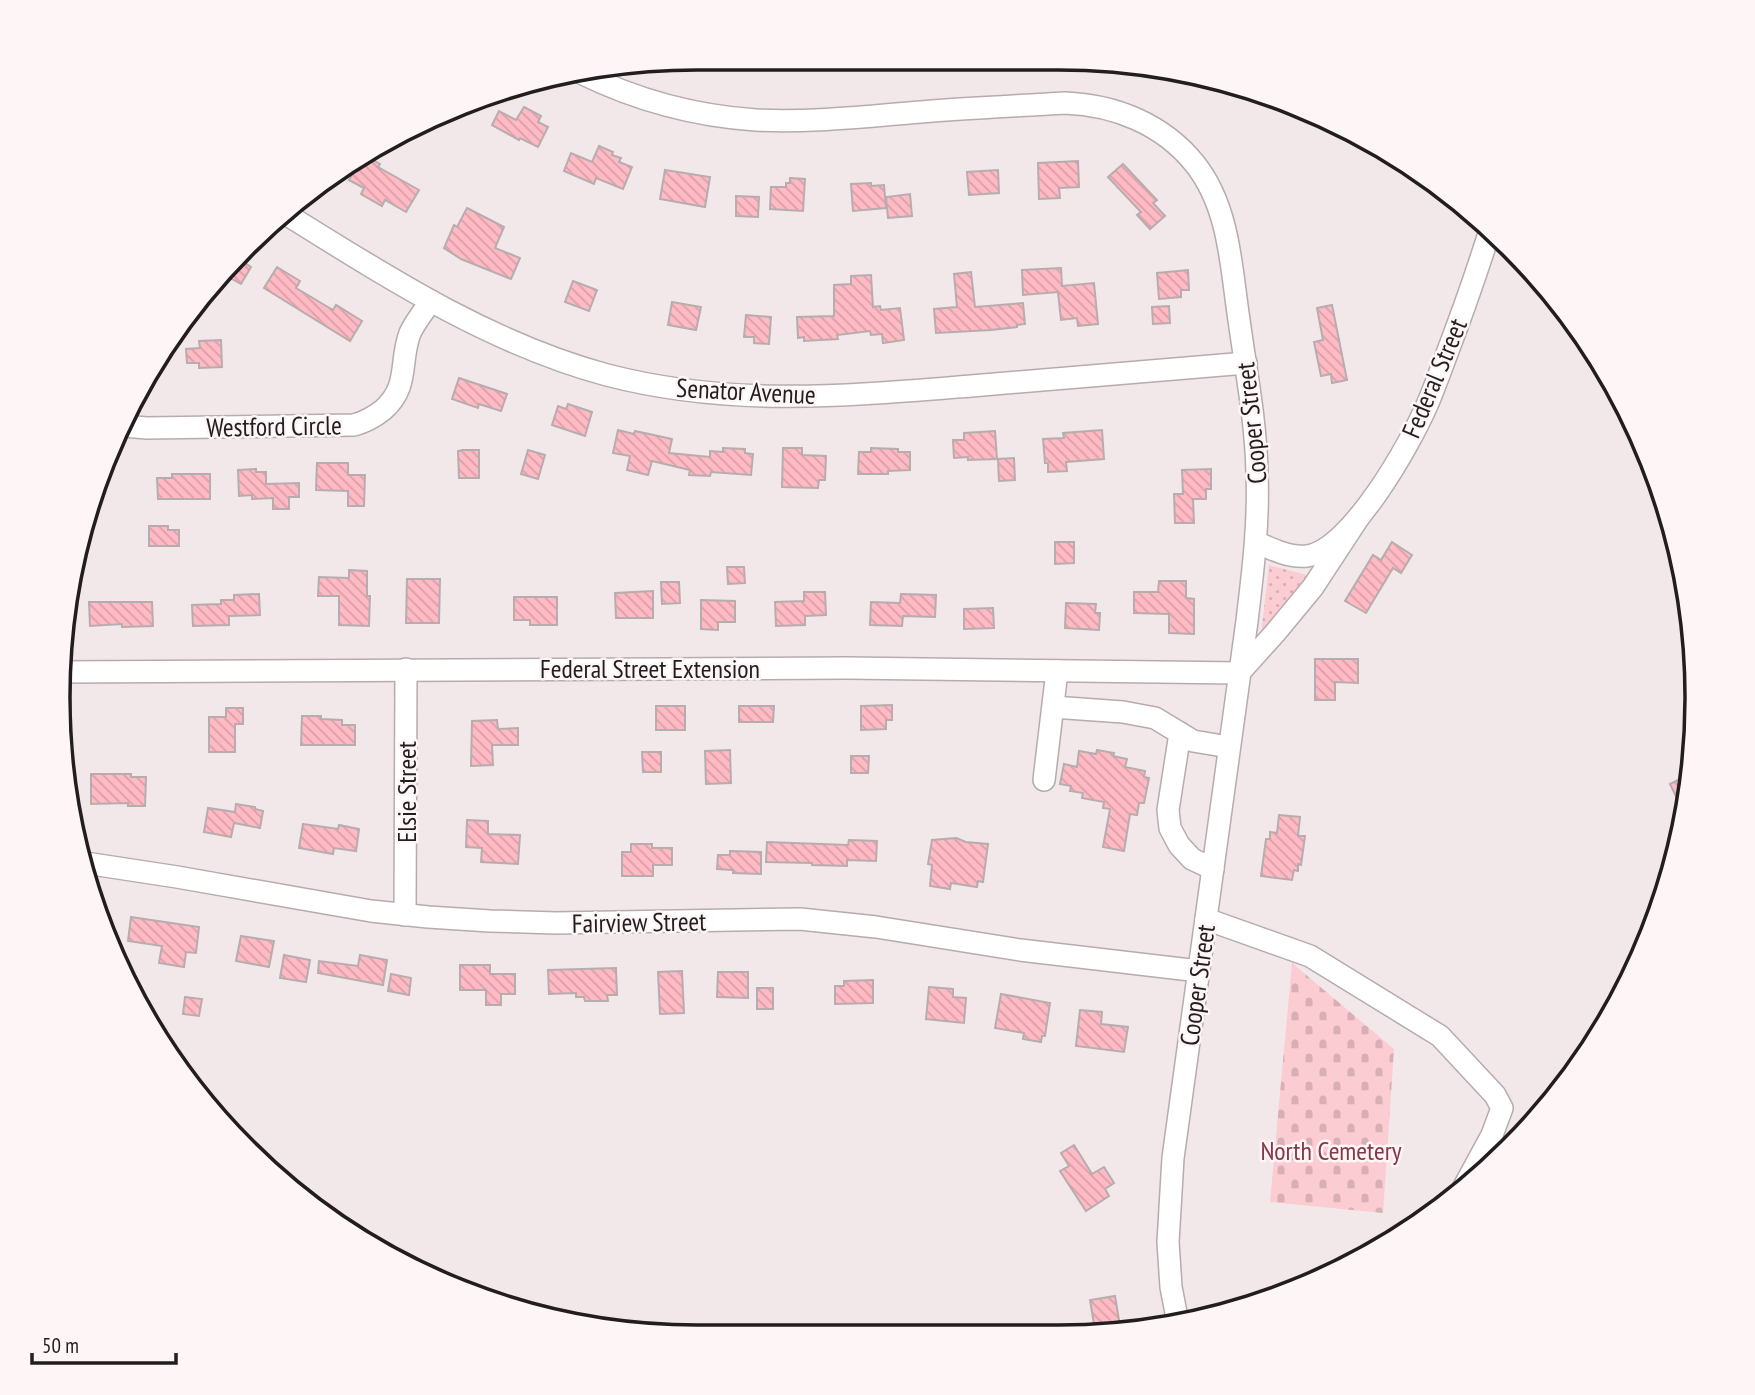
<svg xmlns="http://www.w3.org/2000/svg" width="1755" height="1395" font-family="'PT Sans Narrow',sans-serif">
	<defs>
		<pattern id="grass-dots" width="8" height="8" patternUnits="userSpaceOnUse" patternTransform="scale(1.75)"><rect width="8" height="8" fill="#fcccd3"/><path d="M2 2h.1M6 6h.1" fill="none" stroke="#d8afb5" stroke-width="1.8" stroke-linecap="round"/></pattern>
		<pattern id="cemetery-stones" width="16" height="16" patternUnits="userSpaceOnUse" patternTransform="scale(1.75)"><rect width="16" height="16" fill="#fcccd3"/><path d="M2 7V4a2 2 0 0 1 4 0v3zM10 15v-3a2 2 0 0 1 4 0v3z" fill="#d8afb5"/></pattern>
		<pattern id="building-back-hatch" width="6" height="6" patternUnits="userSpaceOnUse" patternTransform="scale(1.75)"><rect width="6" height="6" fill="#ffbac4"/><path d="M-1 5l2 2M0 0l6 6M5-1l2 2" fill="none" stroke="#da9fa8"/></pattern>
	</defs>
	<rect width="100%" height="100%" fill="#f2e7e9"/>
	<path fill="url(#grass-dots)" d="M 1269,565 L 1307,575 L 1261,635 Z"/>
	<path fill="url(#cemetery-stones)" d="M 1292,963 L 1394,1049 L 1383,1213 L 1270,1202 Z"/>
	<g fill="url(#building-back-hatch)" stroke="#b7adae" stroke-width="2">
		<path d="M 524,107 L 541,116 L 538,122 L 548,127 L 538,147 L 520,138 L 519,140 L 492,125 L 499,111 L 516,120 Z"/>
		<path d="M 599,146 L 613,152 L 612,155 L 621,158 L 619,162 L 632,167 L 623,189 L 596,178 L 594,184 L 564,171 L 571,153 L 592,162 Z"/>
		<path d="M 364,155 L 380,164 L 378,167 L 419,190 L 406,212 L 385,200 L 382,206 L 361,194 L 364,188 L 349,180 Z"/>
		<path d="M 1078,161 L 1079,187 L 1059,188 L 1060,198 L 1039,199 L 1038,163 Z"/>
		<path d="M 1123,164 L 1157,200 L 1153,203 L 1165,216 L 1150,229 L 1137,215 L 1141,212 L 1108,177 Z"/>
		<path d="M 665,170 L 710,177 L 705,207 L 660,199 Z"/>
		<path d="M 998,170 L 999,193 L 969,195 L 967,172 Z"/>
		<path d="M 790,178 L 805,179 L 803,211 L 770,209 L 771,187 L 786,187 L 786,183 L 790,183 Z"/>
		<path d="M 871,183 L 871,186 L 884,185 L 886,208 L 853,211 L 851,184 Z"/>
		<path d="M 910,194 L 912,216 L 888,218 L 886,197 Z"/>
		<path d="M 736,196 L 759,197 L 758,217 L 736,216 Z"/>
		<path d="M 467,208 L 504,227 L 495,248 L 520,258 L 511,279 L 461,259 L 444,248 L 454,225 L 457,227 Z"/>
		<path d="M 236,257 L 251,267 L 241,284 L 223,274 Z"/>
		<path d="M 277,267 L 300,281 L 296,288 L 333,310 L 336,305 L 362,321 L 350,341 L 264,288 Z"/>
		<path d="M 1061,268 L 1062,286 L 1094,283 L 1098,324 L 1078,326 L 1077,318 L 1061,320 L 1058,292 L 1023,295 L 1022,270 Z"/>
		<path d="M 1188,270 L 1189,290 L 1181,290 L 1181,297 L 1159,299 L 1157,273 Z"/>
		<path d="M 971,272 L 975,307 L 1023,303 L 1025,324 L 1017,325 L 1017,327 L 991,330 L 936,333 L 934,309 L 957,307 L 954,274 Z"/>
		<path d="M 871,275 L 873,307 L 880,306 L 881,310 L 900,308 L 904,340 L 883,343 L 882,334 L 871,335 L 870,331 L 837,335 L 838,339 L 804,341 L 804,337 L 798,338 L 797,317 L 834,316 L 834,285 L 851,284 L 851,276 Z"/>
		<path d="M 573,281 L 597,290 L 589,311 L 565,302 Z"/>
		<path d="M 672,302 L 701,307 L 696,330 L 668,325 Z"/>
		<path d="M 1332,305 L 1347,380 L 1332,383 L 1331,374 L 1321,376 L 1314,342 L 1323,340 L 1317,308 Z"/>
		<path d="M 1169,306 L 1170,323 L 1153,324 L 1152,307 Z"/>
		<path d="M 746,315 L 771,317 L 769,344 L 754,343 L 754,337 L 744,337 Z"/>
		<path d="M 221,340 L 222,367 L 199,368 L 199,363 L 187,363 L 186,349 L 200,348 L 199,341 Z"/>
		<path d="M 459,378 L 507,394 L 501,411 L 479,404 L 478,408 L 452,399 Z"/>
		<path d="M 568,404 L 592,412 L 585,436 L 552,425 L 558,406 L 566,409 Z"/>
		<path d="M 618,430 L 634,434 L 635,431 L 672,439 L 669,453 L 710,457 L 710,451 L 723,452 L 723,448 L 745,449 L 745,453 L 753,454 L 751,475 L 711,472 L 710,476 L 689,475 L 690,470 L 652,461 L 648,475 L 627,470 L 630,456 L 613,453 Z"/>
		<path d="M 1102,430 L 1104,459 L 1066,462 L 1067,471 L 1048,472 L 1048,463 L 1045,463 L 1043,439 L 1064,438 L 1063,433 Z"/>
		<path d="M 995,431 L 997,459 L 968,460 L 968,457 L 954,458 L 953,440 L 964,440 L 964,433 Z"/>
		<path d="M 783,448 L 802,448 L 802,455 L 826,456 L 825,480 L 819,480 L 818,488 L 782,487 Z"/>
		<path d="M 871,448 L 898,449 L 898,452 L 910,452 L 910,470 L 888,471 L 888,474 L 858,474 L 859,452 L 871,452 Z"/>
		<path d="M 463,450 L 479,450 L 479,478 L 459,478 L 458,451 Z"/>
		<path d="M 528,450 L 545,455 L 538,479 L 521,474 Z"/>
		<path d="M 1014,458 L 1015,480 L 999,481 L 998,459 Z"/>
		<path d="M 317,463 L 348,463 L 348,475 L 365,475 L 364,506 L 348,506 L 348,491 L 316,490 Z"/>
		<path d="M 256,469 L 256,472 L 266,472 L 266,484 L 299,483 L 299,497 L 289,497 L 289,509 L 273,509 L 273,498 L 252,499 L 252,495 L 239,496 L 238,470 Z"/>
		<path d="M 1211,469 L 1211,489 L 1206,489 L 1206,499 L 1193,499 L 1194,523 L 1175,523 L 1174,494 L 1183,494 L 1182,470 Z"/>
		<path d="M 172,474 L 210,474 L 210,499 L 158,499 L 157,478 L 172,478 Z"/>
		<path d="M 149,526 L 168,526 L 168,530 L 179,530 L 179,546 L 149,546 Z"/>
		<path d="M 1055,542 L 1074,542 L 1074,563 L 1055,564 Z"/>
		<path d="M 1392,542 L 1412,555 L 1401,573 L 1393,568 L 1366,613 L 1345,601 L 1373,555 L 1381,560 Z"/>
		<path d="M 727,567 L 744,567 L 745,583 L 728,584 Z"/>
		<path d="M 349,570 L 367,571 L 367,596 L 370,596 L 369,626 L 339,625 L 339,596 L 318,596 L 319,577 L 349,578 Z"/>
		<path d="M 407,579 L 440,579 L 439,623 L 406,623 Z"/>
		<path d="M 1159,581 L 1186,581 L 1186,598 L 1194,599 L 1194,634 L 1169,633 L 1169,614 L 1134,613 L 1134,592 L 1158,592 Z"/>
		<path d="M 661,582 L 679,582 L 680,603 L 662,604 Z"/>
		<path d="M 653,591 L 653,618 L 616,618 L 615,593 Z"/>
		<path d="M 804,592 L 825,592 L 826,615 L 805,616 L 805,625 L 776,626 L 775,602 L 804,601 Z"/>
		<path d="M 259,594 L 260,615 L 229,616 L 229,625 L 193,626 L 192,605 L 221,604 L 221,600 L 234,600 L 234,595 Z"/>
		<path d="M 901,594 L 936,595 L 935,617 L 903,616 L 902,626 L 870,625 L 871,602 L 900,603 Z"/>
		<path d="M 514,597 L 557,597 L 557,625 L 530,625 L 530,620 L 514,620 Z"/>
		<path d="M 701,600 L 735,601 L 735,622 L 718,622 L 718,630 L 701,629 Z"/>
		<path d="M 89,602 L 152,602 L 153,626 L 122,627 L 122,624 L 90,626 Z"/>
		<path d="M 1066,603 L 1096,604 L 1095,613 L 1100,613 L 1099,630 L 1065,628 Z"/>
		<path d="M 993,608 L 994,628 L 964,629 L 964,609 Z"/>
		<path d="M 1315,659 L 1358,659 L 1358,683 L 1335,682 L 1335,700 L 1315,700 Z"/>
		<path d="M 892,705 L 892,720 L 886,720 L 886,729 L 861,730 L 861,706 Z"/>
		<rect x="656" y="706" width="29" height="24"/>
		<path d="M 739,706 L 774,706 L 773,722 L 739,722 Z"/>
		<path d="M 226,708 L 243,708 L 243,724 L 235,724 L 235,752 L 209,752 L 209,717 L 226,717 Z"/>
		<path d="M 302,716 L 321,716 L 321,719 L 342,720 L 342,725 L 355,725 L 355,745 L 301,745 Z"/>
		<path d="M 497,720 L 498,729 L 518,728 L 518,745 L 492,745 L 493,765 L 471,766 L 472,721 Z"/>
		<path d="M 730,750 L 731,783 L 706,784 L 705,751 Z"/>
		<path d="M 1097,750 L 1114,753 L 1113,756 L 1127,759 L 1125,767 L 1145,771 L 1144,777 L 1149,778 L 1144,803 L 1139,803 L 1137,815 L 1130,814 L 1124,851 L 1103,847 L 1110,809 L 1103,808 L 1104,802 L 1082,798 L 1083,793 L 1070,791 L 1071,786 L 1060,784 L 1064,764 L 1077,767 L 1079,751 L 1096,754 Z"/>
		<path d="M 642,752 L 661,752 L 661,772 L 643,772 Z"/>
		<path d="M 851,756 L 869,756 L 868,773 L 851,773 Z"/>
		<path d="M 91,774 L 131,774 L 131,777 L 146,777 L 145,806 L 128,806 L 128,803 L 91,804 Z"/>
		<path d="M 1690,774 L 1688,788 L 1684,813 L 1670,784 Z"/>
		<path d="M 236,804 L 255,807 L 255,809 L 263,811 L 260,828 L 234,823 L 231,837 L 204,832 L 208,808 L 235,812 Z"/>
		<path d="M 1279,815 L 1300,817 L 1298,836 L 1305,836 L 1301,865 L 1298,864 L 1298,871 L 1294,870 L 1292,880 L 1261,876 L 1266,839 L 1270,839 L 1270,832 L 1277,833 Z"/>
		<path d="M 467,820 L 488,821 L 488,834 L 520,835 L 518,864 L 481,862 L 482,848 L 466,847 Z"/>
		<path d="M 303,824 L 338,829 L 339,825 L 359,829 L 356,851 L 334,848 L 333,854 L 299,848 Z"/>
		<path d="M 956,838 L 966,842 L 988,844 L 983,882 L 978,881 L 977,887 L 951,883 L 950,889 L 930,886 L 932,865 L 928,864 L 932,840 Z"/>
		<path d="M 849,840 L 877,841 L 876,861 L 847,860 L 847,866 L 812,865 L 812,863 L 766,862 L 767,842 L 848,845 Z"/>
		<path d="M 631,844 L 652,844 L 652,848 L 672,848 L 672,865 L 653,865 L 653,876 L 622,876 L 622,852 L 631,852 Z"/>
		<path d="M 730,851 L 761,852 L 761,874 L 733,873 L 733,870 L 717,869 L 718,855 L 730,855 Z"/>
		<path d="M 131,917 L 199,927 L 196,953 L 186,952 L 184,967 L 159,963 L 162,946 L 128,941 Z"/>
		<path d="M 241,936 L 274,941 L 269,967 L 236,961 Z"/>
		<path d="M 284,955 L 310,960 L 306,982 L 280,978 Z"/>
		<path d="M 360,955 L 387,960 L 383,985 L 318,973 L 319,961 L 358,966 Z"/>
		<path d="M 460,965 L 490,965 L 490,974 L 515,974 L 515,994 L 501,994 L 501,1005 L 486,1005 L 486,990 L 460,990 Z"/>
		<path d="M 616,968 L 617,995 L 607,995 L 608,1001 L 585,1001 L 584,997 L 576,997 L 576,993 L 549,994 L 548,970 Z"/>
		<path d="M 682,971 L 684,1013 L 660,1014 L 658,972 Z"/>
		<path d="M 718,972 L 748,972 L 748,998 L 717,997 Z"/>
		<path d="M 391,974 L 411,978 L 409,995 L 388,991 Z"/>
		<path d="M 873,980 L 873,1003 L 835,1004 L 835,986 L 844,986 L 844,981 Z"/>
		<path d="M 929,987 L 953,989 L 953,997 L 966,998 L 964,1023 L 926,1019 Z"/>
		<rect x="757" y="988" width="16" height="21"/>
		<path d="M 1001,994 L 1050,1003 L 1045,1036 L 1042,1036 L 1041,1042 L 1023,1039 L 1024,1033 L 995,1028 Z"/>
		<path d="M 185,997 L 202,999 L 199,1016 L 183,1014 Z"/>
		<path d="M 1080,1010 L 1102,1012 L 1101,1024 L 1128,1027 L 1124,1052 L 1076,1046 Z"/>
		<path d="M 1074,1145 L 1092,1174 L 1104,1167 L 1114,1183 L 1105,1189 L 1109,1196 L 1086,1211 L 1060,1171 L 1069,1166 L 1061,1153 Z"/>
		<path d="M 1115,1296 L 1121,1332 L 1096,1336 L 1090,1300 Z"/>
	</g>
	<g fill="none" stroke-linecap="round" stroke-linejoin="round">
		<defs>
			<g id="minor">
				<path d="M 581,73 C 636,100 695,116 756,120 C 810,123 867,116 921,112 C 969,108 1017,106 1065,103 C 1115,105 1163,124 1195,164 C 1230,208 1231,268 1239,320 C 1246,371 1256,422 1257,473 C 1259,523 1253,571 1247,621 L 1173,1158 L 1168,1242 L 1171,1287 L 1178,1323"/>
				<path d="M 286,214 C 387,277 491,344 607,375 C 730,407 846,396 971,386 C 1062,379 1154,371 1246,363"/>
				<path d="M 123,426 L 147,428 L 354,425 C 365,422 374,417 383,410 C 410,386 399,362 410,333 C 415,322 424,311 431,301"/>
				<path d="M 1256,542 C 1271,549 1290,558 1307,556 C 1351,550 1410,444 1427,405 C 1434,389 1440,372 1446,356 C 1462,314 1477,272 1490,230"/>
				<path d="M 61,672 L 847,668 L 1239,673 L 1275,633 L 1313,587 L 1359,517"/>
				<path d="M 1053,707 L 1123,712 L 1155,718 L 1193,741 L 1229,747"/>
				<path d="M 1180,733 L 1168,810 L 1170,828 L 1179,845 L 1192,859 L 1213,869"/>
				<path d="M 1044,780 L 1057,671"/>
				<path d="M 79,862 L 177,877 L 371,911 L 428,917 L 490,921 L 556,923 L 800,919 L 876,927 L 1020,950 L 1199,971"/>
				<path d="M 405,915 L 406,669"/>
				<path d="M 1206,919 L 1310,956 L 1440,1036 L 1495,1095 L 1502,1108 L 1492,1135 L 1461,1192"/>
			</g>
		</defs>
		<use href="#minor" stroke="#b6acad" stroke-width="24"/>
		<use href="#minor" stroke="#fff" stroke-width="21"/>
	</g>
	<g text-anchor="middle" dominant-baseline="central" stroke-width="5" stroke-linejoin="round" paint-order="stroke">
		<g font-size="26" fill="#221e1f" stroke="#fef5f6">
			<text transform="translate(1434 378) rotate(-67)">Federal Street</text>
			<text transform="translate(746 391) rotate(3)">Senator Avenue</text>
			<text transform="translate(1251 423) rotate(-96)">Cooper Street</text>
			<text transform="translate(274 426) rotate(-1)">Westford Circle</text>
			<text x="650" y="668">Federal Street Extension</text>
			<text transform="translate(406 792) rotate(-90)">Elsie Street</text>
			<text transform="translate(639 922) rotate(-1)">Fairview Street</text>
			<text transform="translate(1197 985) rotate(-82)">Cooper Street</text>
		</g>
		<g font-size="26" fill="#863649" stroke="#fef5f6">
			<text x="1331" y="1150">North Cemetery</text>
		</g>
	</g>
	<path d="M0 0H1755V1395H0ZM697 70H1058A627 627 0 0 1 1685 697V698A627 627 0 0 1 1058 1325H697A627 627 0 0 1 70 698V697A627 627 0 0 1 697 70Z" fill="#fef5f6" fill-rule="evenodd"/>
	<path fill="none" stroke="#221e1f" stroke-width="3.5" d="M697 70H1058A627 627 0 0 1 1685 697V698A627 627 0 0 1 1058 1325H697A627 627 0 0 1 70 698V697A627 627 0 0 1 697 70Z"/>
	<path d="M32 1353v10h144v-10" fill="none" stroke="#221e1f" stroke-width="3.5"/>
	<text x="42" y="1353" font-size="21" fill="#221e1f" stroke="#fef5f6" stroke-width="5" paint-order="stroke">50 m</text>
</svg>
